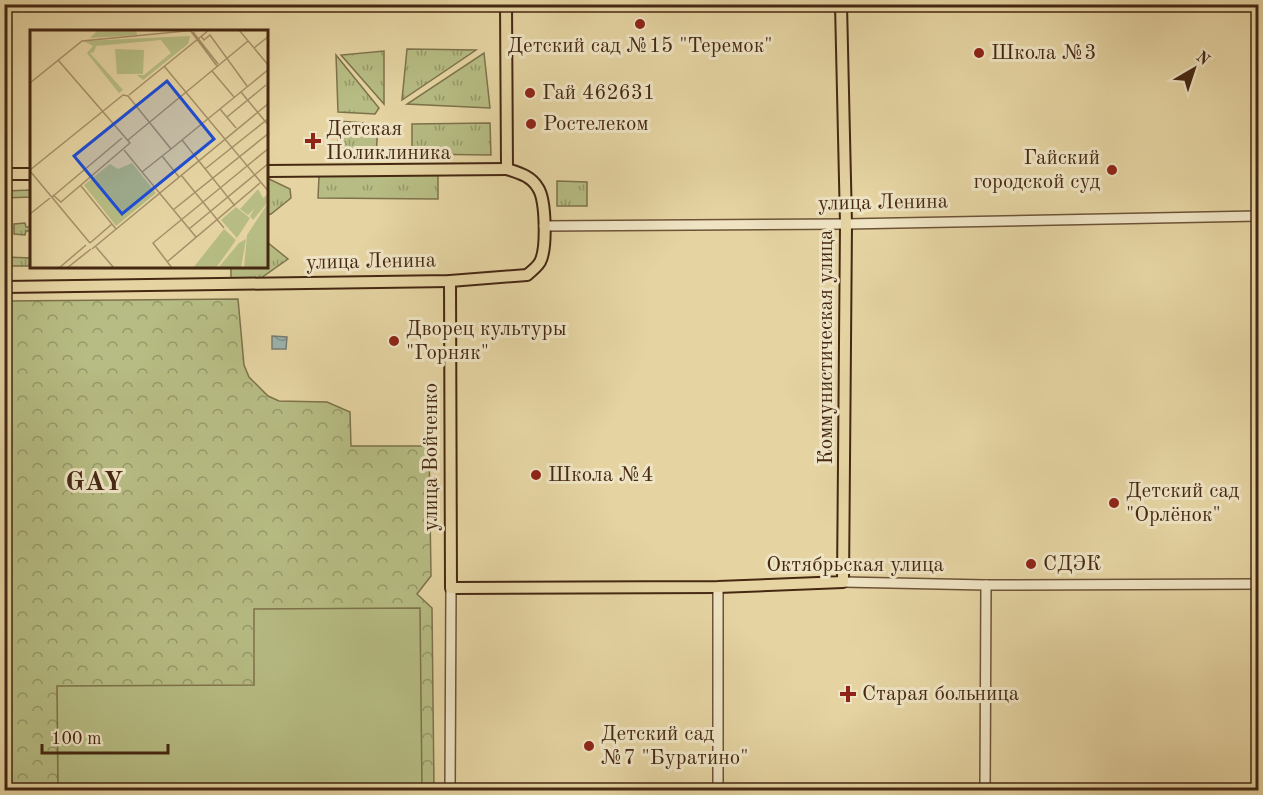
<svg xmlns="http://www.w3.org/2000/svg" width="1263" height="795" font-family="'Old Standard TT',serif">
	<defs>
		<pattern id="grass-tufts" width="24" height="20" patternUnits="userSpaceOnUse" patternTransform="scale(1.5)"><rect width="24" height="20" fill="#b6bc83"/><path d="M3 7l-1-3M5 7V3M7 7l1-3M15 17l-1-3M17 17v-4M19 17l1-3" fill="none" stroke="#96996a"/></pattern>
		<pattern id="park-crowns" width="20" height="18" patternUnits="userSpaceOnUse" patternTransform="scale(1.5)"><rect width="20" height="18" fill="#b6bc83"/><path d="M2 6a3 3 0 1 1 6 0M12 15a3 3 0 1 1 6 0" fill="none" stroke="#96996a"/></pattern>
		<pattern id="water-waves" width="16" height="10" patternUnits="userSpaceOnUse" patternTransform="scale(1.5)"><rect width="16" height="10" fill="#9bb5b1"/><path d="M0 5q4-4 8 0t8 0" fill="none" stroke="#80938f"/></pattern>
	</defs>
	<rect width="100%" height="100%" fill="#e5d4a2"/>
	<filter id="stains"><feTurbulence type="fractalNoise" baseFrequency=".00333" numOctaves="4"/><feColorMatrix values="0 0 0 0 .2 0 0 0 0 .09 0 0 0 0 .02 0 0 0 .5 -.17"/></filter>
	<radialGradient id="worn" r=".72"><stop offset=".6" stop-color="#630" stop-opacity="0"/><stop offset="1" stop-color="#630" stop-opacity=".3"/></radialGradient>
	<g fill="url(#grass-tufts)" stroke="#7e724a" stroke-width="1.5">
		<path d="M 407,49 L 476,50 L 402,100 Z"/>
		<path d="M 384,51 L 384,104 L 341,55 Z"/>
		<path d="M 484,53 L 490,108 L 407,104 Z"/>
		<path d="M 336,55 L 379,108 L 375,114 L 338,112 Z"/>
		<path d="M 338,121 L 378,124 L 376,156 L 338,156 Z"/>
		<path d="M 490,123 L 491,155 L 412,154 L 412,124 Z"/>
		<path d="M 438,175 L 438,199 L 318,198 L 319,176 Z"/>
		<path d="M 267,178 L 290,189 L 291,198 L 271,214 L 267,215 Z"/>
		<path d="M 557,181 L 587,182 L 587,206 L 557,206 Z"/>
		<path d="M 31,190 L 31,197 L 5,198 L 5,191 Z"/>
		<path d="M 25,223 L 26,227 L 31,227 L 31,231 L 26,231 L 25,235 L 14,234 L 14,224 Z"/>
		<path d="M 267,242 L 288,259 L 261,278 L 231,278 L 231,267 L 267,267 Z"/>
		<path d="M 5,257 L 31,258 L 31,266 L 5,266 Z"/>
	</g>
	<path fill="url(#park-crowns)" stroke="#7e724a" stroke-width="1.5" d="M 238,299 L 244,365 L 249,377 L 268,396 L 279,401 L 327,402 L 350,412 L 351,446 L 429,446 L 431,576 L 417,594 L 432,608 L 434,790 L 5,790 L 5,301 Z"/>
	<path fill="#b6bc83" stroke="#7e724a" stroke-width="1.5" d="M 420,608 L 422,790 L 58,790 L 57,686 L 254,685 L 254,609 Z"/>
	<path fill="url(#water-waves)" stroke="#797d71" stroke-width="1.5" d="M 272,336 L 287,337 L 286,349 L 272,349 Z"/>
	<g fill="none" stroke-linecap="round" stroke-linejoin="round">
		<defs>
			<g id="minor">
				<path d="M 544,226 L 846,224 L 1258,216"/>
				<path d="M 843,582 L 986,585 L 1258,584"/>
				<path d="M 718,587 L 718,790"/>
				<path d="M 450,790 L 451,588"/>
				<path d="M 985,790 L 986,585"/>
			</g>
			<g id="major">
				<path d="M 267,171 L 507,169"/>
				<path d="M 4,174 L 32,174"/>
				<path d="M 450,281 L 451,588 L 718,587 L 843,582 L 846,224 L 841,4"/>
				<path d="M 4,287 L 450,281 L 527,275 C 532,271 537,267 540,262 C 547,249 546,200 538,188 C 531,176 519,173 507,169 L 506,4"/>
			</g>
		</defs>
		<use href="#minor" stroke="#6d5336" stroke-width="12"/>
		<use href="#major" stroke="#452812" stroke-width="14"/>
		<use href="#minor" stroke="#eee3c3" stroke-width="9"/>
		<use href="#major" stroke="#e5d4a2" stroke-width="10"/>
	</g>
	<g fill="#8f2418" stroke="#eee3c3" stroke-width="2">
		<circle cx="640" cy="24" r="6"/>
		<circle cx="979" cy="53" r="6"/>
		<circle cx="530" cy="93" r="6"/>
		<circle cx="531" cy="124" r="6"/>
		<path d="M310 132h6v6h6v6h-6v6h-6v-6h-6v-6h6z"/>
		<circle cx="1112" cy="170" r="6"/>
		<circle cx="394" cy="341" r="6"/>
		<circle cx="536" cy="475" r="6"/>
		<circle cx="1114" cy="503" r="6"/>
		<circle cx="1031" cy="564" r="6"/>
		<path d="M845 685h6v6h6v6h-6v6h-6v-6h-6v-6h6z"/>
		<circle cx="589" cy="746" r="6"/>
	</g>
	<g text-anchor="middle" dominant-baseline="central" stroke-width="6" stroke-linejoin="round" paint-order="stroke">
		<g font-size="21" fill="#452812" stroke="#eee3c3" text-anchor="start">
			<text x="640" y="46" text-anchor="middle">Детский сад №15 "Теремок"</text>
			<text x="991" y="53">Школа №3</text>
			<text x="542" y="93">Гай 462631</text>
			<text x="543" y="124">Ростелеком</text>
			<text x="326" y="129">Детская<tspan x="326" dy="24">Поликлиника</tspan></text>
			<text x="1100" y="158" text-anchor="end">Гайский<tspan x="1100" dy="24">городской суд</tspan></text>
			<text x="406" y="329">Дворец культуры<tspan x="406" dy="24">"Горняк"</tspan></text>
			<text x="548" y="475">Школа №4</text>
			<text x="1126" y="491">Детский сад<tspan x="1126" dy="24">"Орлёнок"</tspan></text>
			<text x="1043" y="564">СДЭК</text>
			<text x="862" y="694">Старая больница</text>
			<text x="601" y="734">Детский сад<tspan x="601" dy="24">№7 "Буратино"</tspan></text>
		</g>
		<g font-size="21" fill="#452812" stroke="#eee3c3">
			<text transform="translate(883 203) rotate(-1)">улица Ленина</text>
			<text transform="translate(371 262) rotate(-1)">улица Ленина</text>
			<text transform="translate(826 347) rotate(-90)">Коммунистическая улица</text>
			<text transform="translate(431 457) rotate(-90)">улица Войченко</text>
			<text x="855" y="565">Октябрьская улица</text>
		</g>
		<g font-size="27" font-weight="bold" letter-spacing="1.5" fill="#452812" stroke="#eee3c3">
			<text x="95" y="482">GAY</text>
		</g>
	</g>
	<g transform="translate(30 30)">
		<rect width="238" height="238" fill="#e5d4a2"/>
		<path d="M 68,0 L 106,0 L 107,5 L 60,8 ZM 160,6 L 158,14 L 113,50 L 107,45 L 114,45 L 141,23 L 131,10 L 66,16 L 64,22 L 60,23 L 93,60 L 89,63 L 57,23 L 63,16 L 54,11 ZM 228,159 L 233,168 L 238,164 L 238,172 L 223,190 L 220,186 L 225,178 L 218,185 L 210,179 ZM 194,199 L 206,210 L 186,238 L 163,238 Z" fill="#b6bc83"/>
		<path d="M 102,133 L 126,163 L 86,196 L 54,155 L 80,134 L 88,139 Z" fill="#b6bc83"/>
		<path d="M 238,173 L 238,238 L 214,238 L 217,205 ZM 206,177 L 220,188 L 207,208 L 191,190 ZM 216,209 L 211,238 L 188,238 L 209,213 Z" fill="#b6bc83"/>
		<path d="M 85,19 L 114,20 L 113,44 L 87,44 ZM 111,146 L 125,162 L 98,184 L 89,173 L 104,161 L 99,156 Z" fill="#b6bc83"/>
		<path fill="none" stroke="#a58f68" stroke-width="1.5" d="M 160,0 L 187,36M 209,0 L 239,36M 163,2 L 188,34M 171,6 L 174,10 L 180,5 L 217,56M 224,18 L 239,6M 134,36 L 239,162M 182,41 L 204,67M 0,53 L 52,11 L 166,0M 211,62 L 239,96M 99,65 L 179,0M 190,79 L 206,98M 197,87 L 236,55M 98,110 L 218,11M 152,110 L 205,176M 141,119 L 239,39M 132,126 L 149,147M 175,139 L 239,88M 0,140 L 93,65 L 98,66 L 141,119 L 112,142 L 94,120M 0,141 L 60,213M 112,142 L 166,207M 151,145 L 194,198M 51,156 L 86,199M 23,165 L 31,172 L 100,113 L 28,30M 22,167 L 92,108M 143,180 L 239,103M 0,184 L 20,168M 159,199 L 239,133M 60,213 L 82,194M 66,217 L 84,238M 62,219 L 239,73M 137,232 L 230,153M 29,238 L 56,215M 37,238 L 61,219M 142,238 L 123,213 L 239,118"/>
		<path fill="#1d4ed8" fill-opacity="0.15" stroke="#1d4ed8" stroke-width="3" d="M 137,51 L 184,109 L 92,184 L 44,126 Z"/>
		<rect width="238" height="238" fill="none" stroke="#452812" stroke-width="3"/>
	</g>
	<rect width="1263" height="795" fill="none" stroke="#e5d4a2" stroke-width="24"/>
	<rect x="6" y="6" width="1251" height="783" fill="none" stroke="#452812" stroke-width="3"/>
	<rect x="12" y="12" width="1239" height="771" fill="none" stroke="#452812" stroke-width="1.5"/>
	<g transform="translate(1194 69) rotate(39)" stroke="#eee3c3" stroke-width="4.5" paint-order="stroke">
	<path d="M0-4.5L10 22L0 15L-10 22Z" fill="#452812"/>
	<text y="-9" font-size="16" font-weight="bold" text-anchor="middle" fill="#452812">N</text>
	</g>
	<path d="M42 744v9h126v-9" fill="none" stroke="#452812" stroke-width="3"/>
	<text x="51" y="744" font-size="18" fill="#452812" stroke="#eee3c3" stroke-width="4.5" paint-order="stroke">100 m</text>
	<rect width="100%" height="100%" filter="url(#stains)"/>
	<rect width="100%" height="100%" fill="url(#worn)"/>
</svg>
